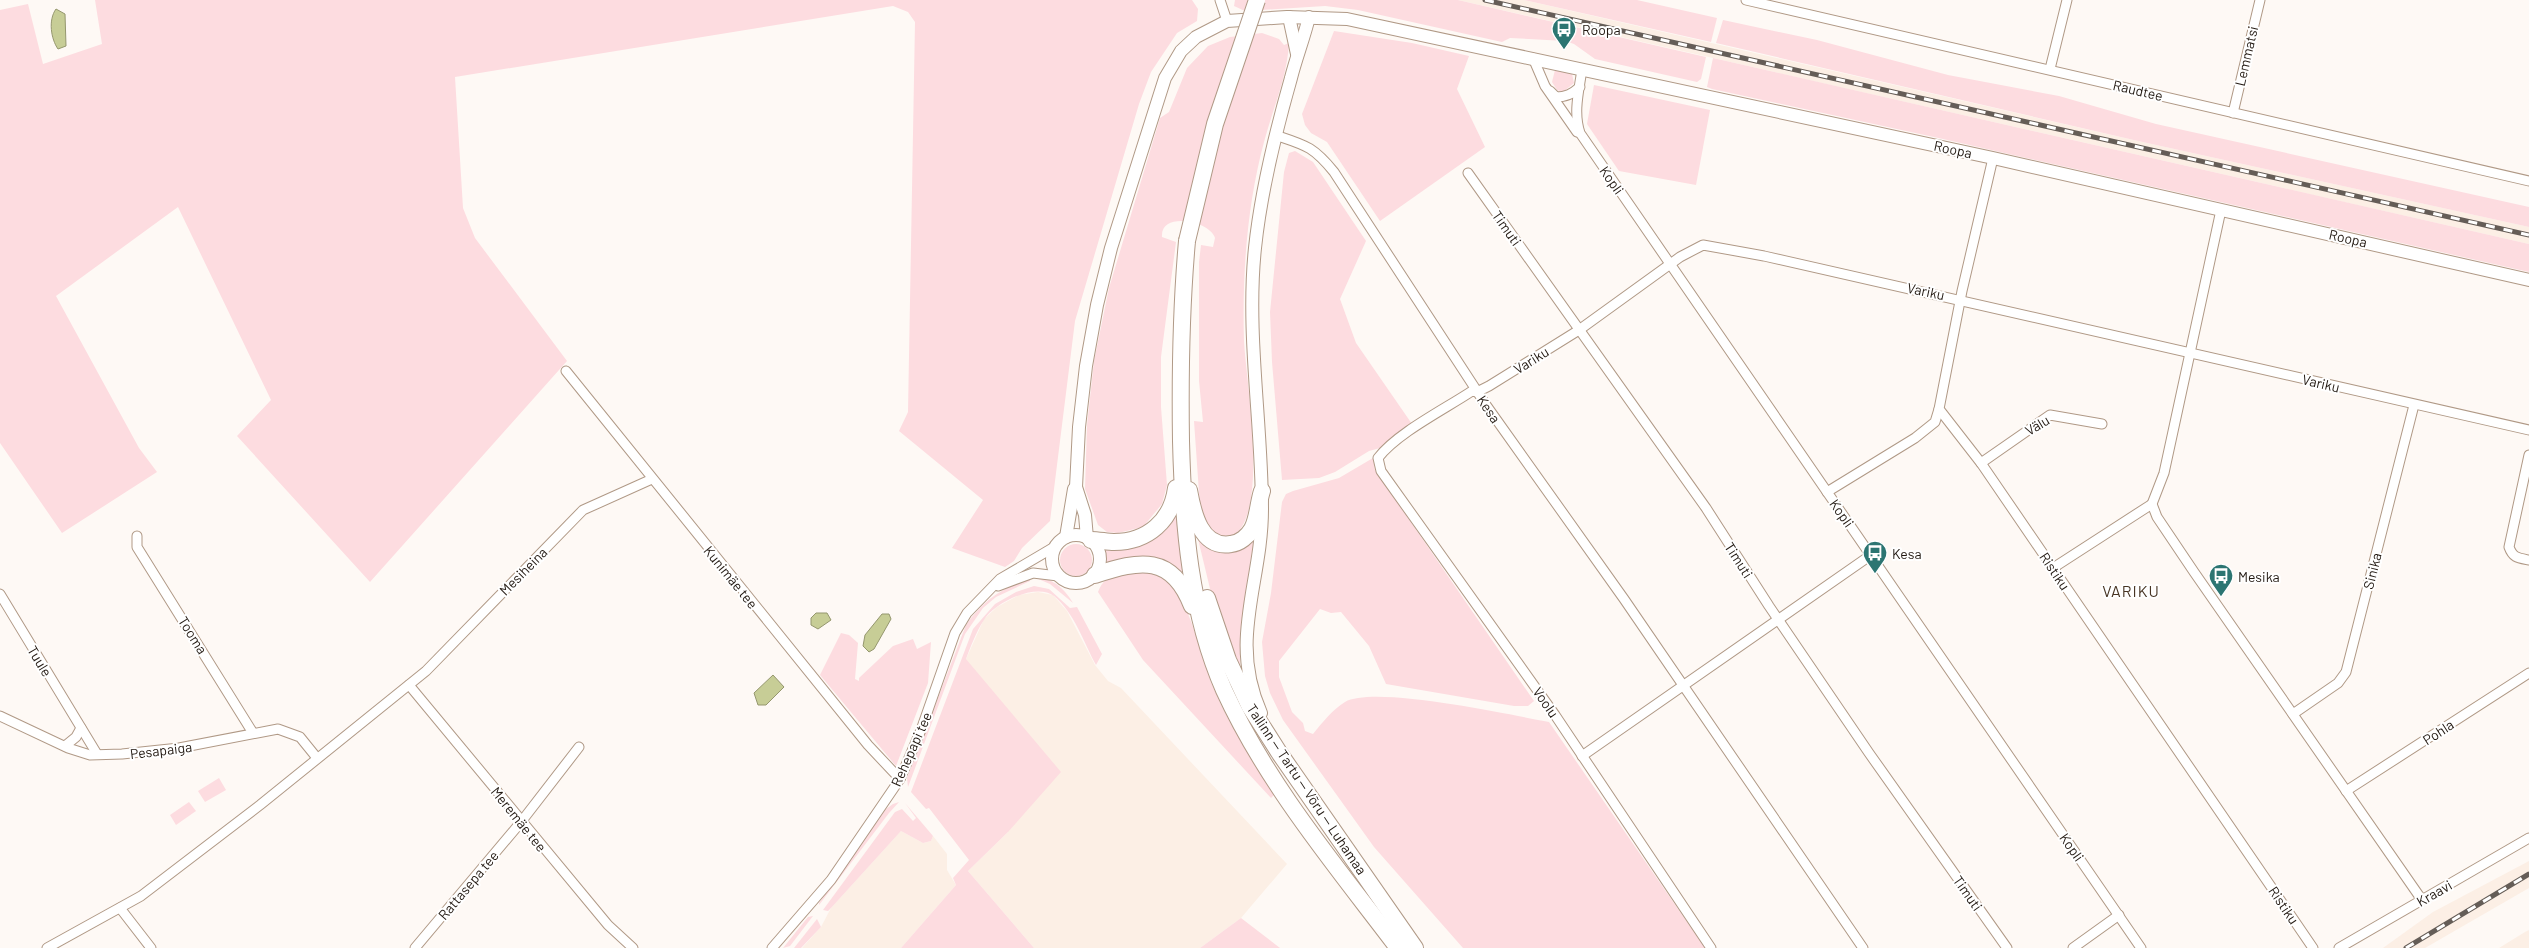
<svg xmlns="http://www.w3.org/2000/svg" width="2529" height="948" font-family="Barlow,sans-serif">
	<rect width="100%" height="100%" fill="#fef9f5"/>
	<g fill="#fcefe5">
		<path d="M 1458,0 L 1524,0 L 2138,141 L 2529,227 L 2529,244 Z"/>
		<path d="M 1038,592 L 1053,595 L 1067,611 L 1095,665 L 1108,681 L 1121,688 L 1287,864 L 1241,918 L 1200,948 L 1034,948 L 968,871 L 1008,832 L 966,659 L 984,619 L 997,607 L 1019,595 Z"/>
		<path d="M 901,831 L 923,843 L 931,841 L 933,836 L 947,854 L 947,870 L 956,885 L 901,948 L 802,948 L 821,927 L 831,908 Z"/>
		<path d="M 2529,861 L 2529,888 L 2425,948 L 2383,948 L 2433,912 Z"/>
		<path d="M 2529,930 L 2529,948 L 2499,948 L 2525,932 Z"/>
	</g>
	<g fill="#fddce0">
		<path d="M 95,0 L 1192,0 L 1198,9 L 1197,21 L 1177,33 L 1151,72 L 1139,104 L 1075,321 L 1050,521 L 1022,548 L 1014,561 L 1005,567 L 952,548 L 983,500 L 899,431 L 908,412 L 915,22 L 908,12 L 893,6 L 455,77 L 463,208 L 475,238 L 567,361 L 370,582 L 237,436 L 271,400 L 178,207 L 56,296 L 139,448 L 157,472 L 62,533 L 0,443 L 0,10 L 28,4 L 43,64 L 102,44 Z"/>
		<path d="M 1235,0 L 1458,0 L 1706,57 L 1701,79 L 1697,82 L 1595,59 L 1574,44 L 1565,41 L 1510,38 L 1502,42 L 1358,10 L 1325,6 L 1245,11 L 1234,6 Z"/>
		<path d="M 1524,0 L 1637,0 L 1717,18 L 1711,42 Z"/>
		<path d="M 1723,20 L 1817,40 L 1948,75 L 2059,96 L 2156,124 L 2529,207 L 2529,227 L 2138,141 L 1716,43 Z"/>
		<path d="M 1334,31 L 1412,43 L 1469,56 L 1457,89 L 1485,147 L 1380,221 L 1327,142 L 1311,133 L 1305,125 L 1302,114 Z"/>
		<path d="M 1262,33 L 1279,39 L 1284,45 L 1289,43 C 1287,78 1273,108 1264,142 C 1247,205 1242,275 1244,341 C 1246,380 1269,512 1234,535 L 1219,537 C 1208,528 1204,520 1200,507 L 1194,421 L 1203,422 L 1199,381 L 1199,262 L 1201,245 L 1213,247 L 1215,238 C 1210,221 1160,211 1162,237 L 1176,242 L 1161,357 L 1161,407 L 1167,485 L 1162,504 L 1143,527 L 1118,533 L 1107,532 L 1098,525 L 1085,489 L 1087,425 L 1094,361 L 1109,288 L 1160,118 L 1169,112 L 1187,68 L 1208,46 L 1230,37 Z"/>
		<path d="M 1713,58 L 2529,244 L 2529,272 L 1943,139 L 1712,89 L 1707,87 Z"/>
		<path d="M 1555,70 L 1572,74 L 1574,83 L 1563,92 L 1557,90 L 1552,82 Z"/>
		<path d="M 1594,85 L 1710,110 L 1696,185 L 1619,171 L 1587,124 Z"/>
		<path d="M 1295,151 L 1313,162 L 1366,241 L 1340,299 L 1356,343 L 1412,424 L 1380,448 L 1369,451 L 1335,472 L 1319,478 L 1282,480 L 1272,362 L 1270,312 L 1284,172 L 1289,153 Z"/>
		<path d="M 1373,458 L 1375,470 L 1534,701 L 1528,706 L 1514,706 L 1386,684 L 1369,646 L 1341,612 L 1331,613 L 1320,609 L 1279,661 L 1279,677 L 1292,712 L 1303,723 L 1305,731 L 1313,734 C 1322,723 1333,709 1345,702 C 1375,685 1510,715 1549,722 L 1705,948 L 1463,948 L 1374,847 L 1283,720 L 1270,693 L 1265,676 L 1262,642 L 1271,593 L 1282,502 L 1286,494 L 1293,491 L 1339,478 Z"/>
		<path d="M 1176,513 L 1185,577 C 1152,559 1145,552 1106,563 L 1105,548 Z"/>
		<path d="M 1254,538 L 1241,624 L 1240,671 L 1213,601 L 1198,539 Z"/>
		<circle cx="1076" cy="560" r="16"/>
		<path d="M 1148,572 C 1157,575 1170,580 1176,590 C 1193,617 1200,652 1211,682 C 1227,722 1251,759 1275,794 L 1271,798 L 1143,660 L 1098,592 C 1106,570 1128,573 1148,572 Z"/>
		<path d="M 1031,578 L 1030,581 L 996,597 L 983,608 L 965,634 L 908,787 L 907,778 L 966,625 C 983,600 1002,588 1031,578 Z"/>
		<path d="M 1036,578 C 1052,577 1065,589 1073,603 L 1050,584 Z"/>
		<path d="M 1034,586 L 1049,589 L 1070,608 L 1077,607 L 1102,654 L 1096,665 C 1084,643 1074,612 1054,596 C 1036,582 994,603 984,620 C 976,632 971,646 966,659 L 1061,772 L 1008,832 L 968,871 L 1034,948 L 901,948 L 956,885 L 953,878 L 969,860 L 929,808 L 926,809 L 911,792 L 973,629 L 995,604 L 1016,592 Z"/>
		<path d="M 841,633 L 849,635 L 858,643 L 855,679 L 859,681 L 859,678 L 893,646 L 913,639 L 917,649 L 931,642 L 928,683 L 896,766 L 820,675 Z"/>
		<path d="M 219,778 L 226,790 L 205,802 L 198,791 Z"/>
		<path d="M 189,802 L 196,811 L 176,825 L 170,815 Z"/>
		<path d="M 899,802 L 889,813 L 819,905 L 819,903 L 886,809 L 893,804 Z"/>
		<path d="M 905,803 L 933,836 L 931,841 L 923,843 L 901,831 L 831,908 L 828,911 L 823,910 L 895,812 L 902,809 L 913,821 L 916,818 Z"/>
		<path d="M 813,916 L 790,946 L 783,948 L 808,917 Z"/>
		<path d="M 1241,918 L 1280,948 L 1200,948 Z"/>
		<path d="M 817,919 L 821,927 L 801,948 L 794,948 Z"/>
	</g>
	<g fill="#c7cd96" stroke="#95976e">
		<path d="M 56,9 L 65,14 L 66,46 L 58,49 C 51,39 48,20 56,9 Z"/>
		<path d="M 816,613 L 827,613 L 831,620 L 818,629 L 811,625 L 811,618 Z"/>
		<path d="M 882,614 L 889,614 L 891,619 L 874,649 L 869,652 L 863,646 L 865,635 Z"/>
		<path d="M 773,675 L 784,687 L 766,705 L 758,705 L 754,693 Z"/>
	</g>
	<g fill="none" stroke-linecap="round" stroke-linejoin="round">
		<defs>
			<g id="street">
				<path d="M 1220,0 L 1227,21"/>
				<path d="M 1746,0 L 2529,181"/>
				<path d="M 1533,58 L 1545,86 L 1577,132"/>
				<path d="M 1582,69 C 1579,91 1573,112 1580,133 L 2141,948"/>
				<path d="M 2050,69 L 2067,0"/>
				<path d="M 1550,91 L 1556,97 C 1566,97 1572,94 1580,87"/>
				<path d="M 2233,113 L 2260,0"/>
				<path d="M 1275,135 C 1305,145 1313,146 1334,172 L 1486,405 L 1624,599 L 1863,948"/>
				<path d="M 1993,158 L 1962,291 L 1939,409 L 1981,463 L 2313,948"/>
				<path d="M 1468,173 L 1706,508 L 1769,606 L 1869,753 L 2007,948"/>
				<path d="M 2221,210 L 2164,473 L 2152,504 L 2157,517 L 2194,572 L 2422,900"/>
				<path d="M 566,371 L 868,745 L 900,779"/>
				<path d="M 2529,455 L 2509,547 C 2513,558 2518,558 2529,560"/>
				<path d="M 1981,463 L 2050,415 L 2102,424"/>
				<path d="M 1827,492 L 1915,438 L 1935,422 L 1939,409"/>
				<path d="M 137,536 L 137,547 L 253,733"/>
				<path d="M 2053,568 L 2152,504"/>
				<path d="M 998,586 L 1033,573 L 1058,576"/>
				<path d="M 0,594 L 97,754"/>
				<path d="M 409,685 L 608,925 L 633,948"/>
				<path d="M 2293,714 L 2338,683 L 2346,672 L 2414,405"/>
				<path d="M 0,716 L 68,748 L 90,755 L 122,754 L 179,748 L 278,729 L 300,737 L 317,758"/>
				<path d="M 65,746 L 76,737 L 81,728"/>
				<path d="M 1582,756 L 1871,555"/>
				<path d="M 2346,791 L 2529,673"/>
				<path d="M 120,908 L 151,948"/>
				<path d="M 47,948 L 141,896 L 260,805 L 426,671 L 583,510 L 652,479"/>
				<path d="M 415,948 L 521,822 L 579,747"/>
				<path d="M 772,948 L 831,880 L 900,779 L 921,730 L 955,633 L 967,613 L 1000,579 L 1056,546"/>
				<path d="M 1711,948 L 1555,715 L 1381,471 L 1378,458 C 1397,433 1445,409 1472,391 L 1477,392 L 1489,386 L 1579,330 L 1680,257 L 1703,245 L 1764,256 L 2529,430"/>
				<path d="M 2073,948 L 2119,915"/>
				<path d="M 2339,948 L 2529,838"/>
			</g>
			<g id="secondary">
				<path d="M 1289,17 L 1297,54"/>
				<circle cx="1076" cy="559" r="24"/>
				<path d="M 1066,537 L 1074,489"/>
				<path d="M 1087,538 L 1085,515 L 1076,487 L 1079,427 L 1086,366 L 1097,305 L 1111,248 L 1165,78 L 1181,51 L 1196,37 L 1227,21 L 1287,17 L 1347,19 L 1993,158 L 2529,280"/>
				<path d="M 1261,713 C 1228,639 1262,584 1262,509 C 1262,424 1246,333 1255,248 C 1261,191 1275,134 1291,78 C 1296,58 1304,38 1309,17"/>
			</g>
			<g id="highway">
				<path d="M 1187,241 C 1181,308 1180,374 1181,441 C 1183,524 1190,613 1224,690 C 1267,784 1336,866 1398,948"/>
				<path d="M 1189,490 C 1193,513 1201,549 1231,544 C 1240,543 1248,536 1252,529 C 1258,518 1258,503 1262,491"/>
				<path d="M 1091,540 C 1099,540 1107,542 1114,542 C 1148,542 1172,520 1176,488"/>
				<path d="M 1095,575 C 1140,560 1172,554 1192,606"/>
				<path d="M 1207,598 L 1228,660 L 1250,707 L 1280,754 L 1415,948"/>
			</g>
		</defs>
		<use href="#street" stroke="#b09986" stroke-width="11"/>
		<use href="#secondary" stroke="#b09986" stroke-width="14"/>
		<use href="#highway" stroke="#b09986" stroke-width="18"/>
		<use href="#street" stroke="#fff" stroke-width="9"/>
		<use href="#secondary" stroke="#fff" stroke-width="12"/>
		<use href="#highway" stroke="#fff" stroke-width="16"/>
		<defs>
			<g id="rail">
				<path d="M 1485,0 L 2529,235"/>
				<path d="M 2406,948 L 2529,874"/>
			</g>
		</defs>
		<use href="#rail" stroke="#655d57" stroke-width="5"/>
		<use href="#rail" stroke="#fff" stroke-width="3" stroke-dasharray="9" stroke-linecap="butt"/>
		<defs>
			<path id="highway-bridge" d="M 1187,241 L 1215,124 L 1257,0"/>
		</defs>
		<use href="#highway-bridge" stroke="#b09986" stroke-width="18" stroke-linecap="butt"/>
		<use href="#highway-bridge" stroke="#fff" stroke-width="16"/>
	</g>
	<defs>
		<symbol id="bus-pin" viewBox="-11 -11 22 30"><path d="M0 17L-7.5 6A9.5 9.5 0 1 1 7.5 6Z" fill="#2c7572" stroke="#fff"/><path d="M-5-6H5V4H4V6H2V4H-2V6H-4V4H-5ZM-3.5-4V0h7V-4ZM-3.5 1.2v1.5H-2V1.2ZM2 1.2v1.5H3.5V1.2Z" fill="#fff"/></symbol>
	</defs>
	<g fill-rule="evenodd">
		<use href="#bus-pin" x="1550" y="15" width="28" height="38"/>
		<use href="#bus-pin" x="1861" y="539" width="28" height="38"/>
		<use href="#bus-pin" x="2207" y="562" width="28" height="38"/>
	</g>
	<g text-anchor="middle" dominant-baseline="central" stroke-width="4" stroke-linejoin="round" paint-order="stroke">
		<g font-size="14" fill="#211811" stroke="#fff" text-anchor="start">
			<text x="1582" y="29">Roopa</text>
			<text x="1892" y="553">Kesa</text>
			<text x="2238" y="576">Mesika</text>
		</g>
		<g font-size="14" fill="#211811" stroke="#fff">
			<text transform="translate(2246 56) rotate(-77)">Lemmatsi</text>
			<text transform="translate(2138 90) rotate(13)">Raudtee</text>
			<text transform="translate(1953 149) rotate(12)">Roopa</text>
			<text transform="translate(1612 180) rotate(55)">Kopli</text>
			<text transform="translate(1507 228) rotate(55)">Timuti</text>
			<text transform="translate(2348 238) rotate(13)">Roopa</text>
			<text transform="translate(1926 291) rotate(12)">Variku</text>
			<text transform="translate(1531 360) rotate(-32)">Variku</text>
			<text transform="translate(2321 383) rotate(13)">Variku</text>
			<text transform="translate(1489 409) rotate(56)">Kesa</text>
			<text transform="translate(2037 425) rotate(-31)">Välu</text>
			<text transform="translate(1842 513) rotate(55)">Kopli</text>
			<text transform="translate(1739 560) rotate(57)">Timuti</text>
			<text transform="translate(523 571) rotate(-45)">Mesiheina</text>
			<text transform="translate(2055 571) rotate(56)">Ristiku</text>
			<text transform="translate(2372 571) rotate(-76)">Sinika</text>
			<text transform="translate(731 577) rotate(51)">Kunimäe tee</text>
			<text transform="translate(193 635) rotate(58)">Tooma</text>
			<text transform="translate(40 661) rotate(59)">Tuule</text>
			<text transform="translate(1546 702) rotate(55)">Voolu</text>
			<text transform="translate(2438 732) rotate(-33)">Pohla</text>
			<text transform="translate(911 749) rotate(-66)">Rehepapi tee</text>
			<text transform="translate(161 750) rotate(-7)">Pesapaiga</text>
			<text transform="translate(1307 789) rotate(56)">Tallinn — Tartu — Võru — Luhamaa</text>
			<text transform="translate(519 819) rotate(51)">Meremäe tee</text>
			<text transform="translate(2072 847) rotate(55)">Kopli</text>
			<text transform="translate(468 885) rotate(-50)">Rattasepa tee</text>
			<text transform="translate(1968 893) rotate(55)">Timuti</text>
			<text transform="translate(2434 893) rotate(-30)">Kraavi</text>
			<text transform="translate(2284 905) rotate(56)">Ristiku</text>
		</g>
		<g font-size="16" letter-spacing="1" fill="#473423" stroke="#fff">
			<text x="2131" y="590">VARIKU</text>
		</g>
	</g>
</svg>
